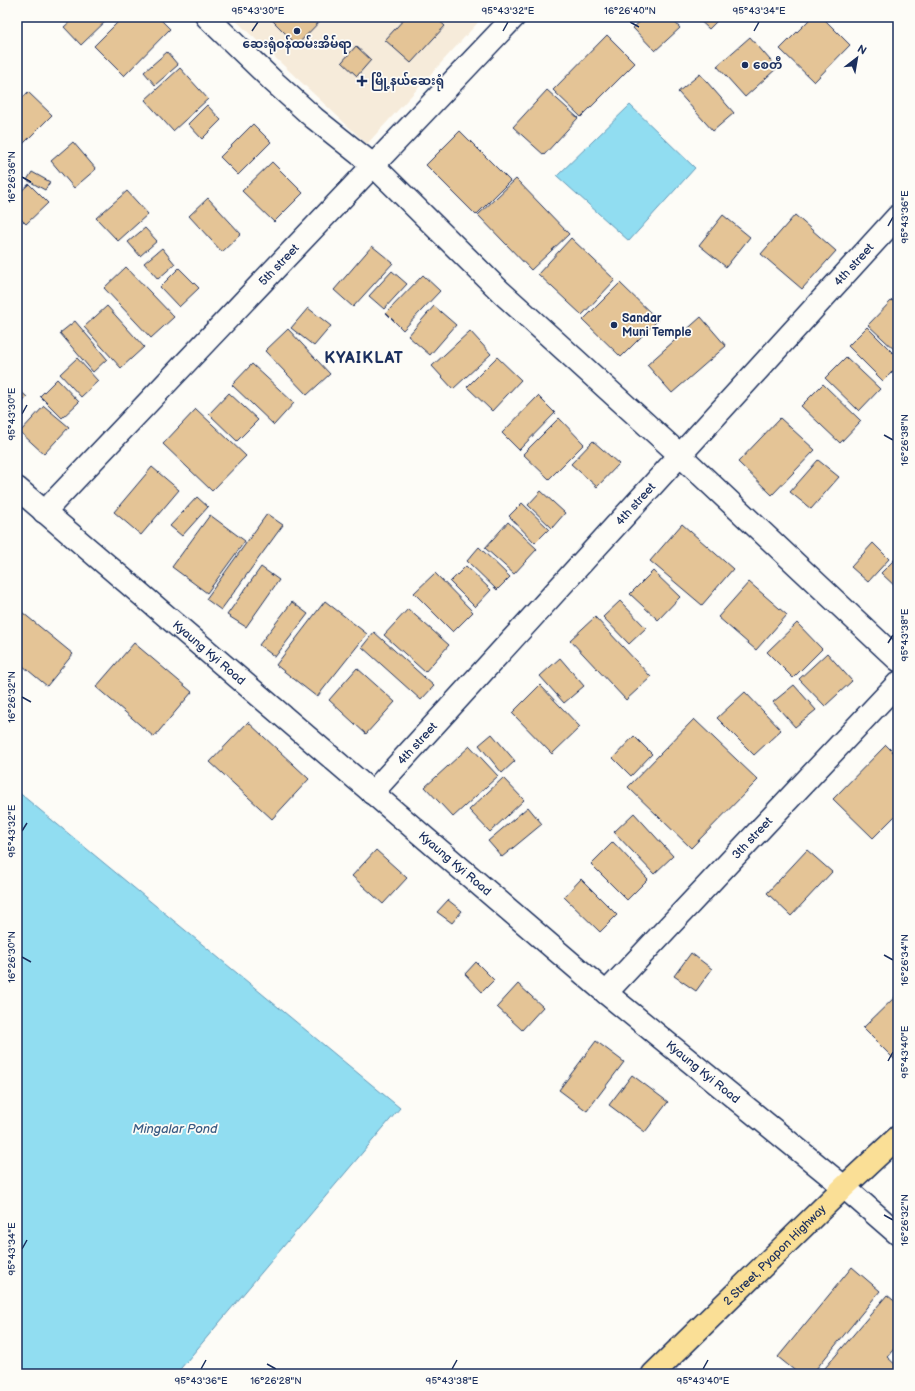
<svg xmlns="http://www.w3.org/2000/svg" width="915" height="1391" font-family="'Balsamiq Sans','Noto Sans Myanmar',sans-serif">
	<rect width="100%" height="100%" fill="#fdfcf7"/>
	<filter id="ink" filterUnits="userSpaceOnUse"><feTurbulence type="fractalNoise" baseFrequency=".025" numOctaves="2"/><feDisplacementMap in="SourceGraphic" scale="8" xChannelSelector="R" yChannelSelector="G"/><feConvolveMatrix kernelMatrix="1 2 1 2 8 2 1 2 1" color-interpolation-filters="sRGB"/></filter>
	<g filter="url(#ink)">
		<path fill="#f6ebda" d="M 232,17 L 483,17 L 367,144 Z"/>
		<g fill="#91ddf1" stroke="#6297b6">
			<path d="M 630,105 L 695,168 L 629,241 L 557,176 Z"/>
			<path d="M 17,791 L 400,1108 L 176,1374 L 17,1374 Z"/>
		</g>
		<g fill="#e4c496" stroke="#1b2f5e">
			<path d="M 75,17 L 110,17 L 81,45 L 64,27 Z"/>
			<path d="M 123,17 L 158,17 L 170,29 L 124,76 L 94,46 Z"/>
			<path d="M 269,17 L 324,17 L 297,45 Z"/>
			<path d="M 406,17 L 435,17 L 445,26 L 411,63 L 385,40 Z"/>
			<path d="M 645,17 L 670,17 L 680,28 L 655,51 L 633,28 Z"/>
			<path d="M 696,17 L 721,17 L 709,29 Z"/>
			<path d="M 812,17 L 822,17 L 850,45 L 814,82 L 780,49 Z"/>
			<path d="M 607,35 L 635,63 L 581,117 L 553,90 Z"/>
			<path d="M 750,37 L 777,68 L 745,97 L 717,66 Z"/>
			<path d="M 356,46 L 371,60 L 357,76 L 342,62 Z"/>
			<path d="M 167,52 L 178,65 L 155,85 L 144,72 Z"/>
			<path d="M 180,68 L 208,99 L 173,131 L 145,100 Z"/>
			<path d="M 700,74 L 734,113 L 713,131 L 678,92 Z"/>
			<path d="M 547,90 L 578,118 L 544,155 L 513,127 Z"/>
			<path d="M 28,92 L 52,115 L 23,144 L 17,138 L 17,104 Z"/>
			<path d="M 207,105 L 221,120 L 202,139 L 188,124 Z"/>
			<path d="M 253,124 L 271,142 L 238,175 L 220,157 Z"/>
			<path d="M 460,131 L 510,181 L 476,215 L 426,165 Z"/>
			<path d="M 73,142 L 96,169 L 74,188 L 51,161 Z"/>
			<path d="M 272,162 L 303,193 L 274,222 L 242,191 Z"/>
			<path d="M 32,172 L 50,182 L 45,190 L 27,180 Z"/>
			<path d="M 516,179 L 569,234 L 531,270 L 478,215 Z"/>
			<path d="M 29,184 L 48,203 L 26,224 L 17,215 L 17,195 Z"/>
			<path d="M 127,191 L 148,214 L 118,241 L 96,218 Z"/>
			<path d="M 208,198 L 241,234 L 222,252 L 189,216 Z"/>
			<path d="M 723,215 L 750,237 L 726,267 L 699,245 Z"/>
			<path d="M 795,215 L 836,251 L 802,289 L 761,254 Z"/>
			<path d="M 145,228 L 157,241 L 140,256 L 128,242 Z"/>
			<path d="M 571,238 L 615,280 L 582,315 L 538,274 Z"/>
			<path d="M 372,246 L 393,263 L 353,307 L 334,290 Z"/>
			<path d="M 162,248 L 175,264 L 158,279 L 144,263 Z"/>
			<path d="M 126,267 L 174,317 L 151,338 L 104,288 Z"/>
			<path d="M 179,268 L 199,288 L 179,307 L 160,287 Z"/>
			<path d="M 392,271 L 407,284 L 384,309 L 369,296 Z"/>
			<path d="M 423,275 L 440,291 L 403,330 L 386,313 Z"/>
			<path d="M 620,283 L 658,320 L 621,357 L 583,320 Z"/>
			<path d="M 892,300 L 898,306 L 898,353 L 868,325 Z"/>
			<path d="M 107,306 L 144,347 L 121,368 L 84,327 Z"/>
			<path d="M 434,306 L 456,325 L 430,355 L 408,336 Z"/>
			<path d="M 308,308 L 331,326 L 314,346 L 291,328 Z"/>
			<path d="M 701,317 L 726,346 L 672,393 L 647,365 Z"/>
			<path d="M 75,321 L 107,359 L 93,372 L 60,333 Z"/>
			<path d="M 867,327 L 898,358 L 898,366 L 883,381 L 848,346 Z"/>
			<path d="M 288,329 L 330,374 L 307,395 L 265,351 Z"/>
			<path d="M 470,331 L 491,354 L 453,389 L 432,366 Z"/>
			<path d="M 497,357 L 521,380 L 492,411 L 467,387 Z"/>
			<path d="M 846,357 L 880,389 L 859,411 L 825,378 Z"/>
			<path d="M 77,358 L 98,381 L 81,397 L 60,374 Z"/>
			<path d="M 252,364 L 294,403 L 274,425 L 232,385 Z"/>
			<path d="M 57,379 L 79,402 L 62,418 L 40,396 Z"/>
			<path d="M 823,384 L 861,421 L 840,443 L 801,406 Z"/>
			<path d="M 17,388 L 27,397 L 17,408 Z"/>
			<path d="M 229,393 L 258,420 L 237,441 L 209,414 Z"/>
			<path d="M 538,396 L 555,413 L 519,450 L 502,433 Z"/>
			<path d="M 44,406 L 69,427 L 44,454 L 20,432 Z"/>
			<path d="M 196,409 L 246,456 L 212,491 L 163,444 Z"/>
			<path d="M 559,418 L 584,444 L 549,479 L 523,454 Z"/>
			<path d="M 780,418 L 815,450 L 772,495 L 738,462 Z"/>
			<path d="M 593,441 L 619,464 L 597,487 L 571,464 Z"/>
			<path d="M 818,460 L 839,477 L 811,509 L 790,492 Z"/>
			<path d="M 152,467 L 179,490 L 141,535 L 114,512 Z"/>
			<path d="M 541,491 L 565,513 L 552,528 L 528,505 Z"/>
			<path d="M 197,497 L 208,507 L 182,536 L 170,526 Z"/>
			<path d="M 522,503 L 549,529 L 535,543 L 509,516 Z"/>
			<path d="M 267,514 L 283,525 L 221,610 L 206,599 Z"/>
			<path d="M 210,515 L 245,541 L 207,593 L 172,567 Z"/>
			<path d="M 508,522 L 537,549 L 514,574 L 485,548 Z"/>
			<path d="M 682,524 L 733,569 L 702,605 L 650,561 Z"/>
			<path d="M 873,543 L 889,559 L 868,582 L 851,567 Z"/>
			<path d="M 479,547 L 510,577 L 497,590 L 467,561 Z"/>
			<path d="M 898,556 L 898,589 L 881,573 Z"/>
			<path d="M 466,566 L 491,590 L 475,607 L 450,582 Z"/>
			<path d="M 261,567 L 279,580 L 246,627 L 227,615 Z"/>
			<path d="M 653,571 L 680,597 L 658,620 L 630,594 Z"/>
			<path d="M 435,573 L 473,612 L 453,632 L 414,593 Z"/>
			<path d="M 749,582 L 787,615 L 756,650 L 718,617 Z"/>
			<path d="M 325,601 L 367,634 L 317,697 L 276,665 Z"/>
			<path d="M 620,601 L 646,628 L 629,644 L 603,617 Z"/>
			<path d="M 292,602 L 308,614 L 275,657 L 259,645 Z"/>
			<path d="M 17,608 L 73,654 L 47,686 L 17,661 Z"/>
			<path d="M 408,609 L 449,645 L 425,672 L 384,635 Z"/>
			<path d="M 595,617 L 651,677 L 626,700 L 570,640 Z"/>
			<path d="M 797,623 L 822,649 L 793,678 L 767,652 Z"/>
			<path d="M 374,632 L 434,686 L 421,700 L 362,647 Z"/>
			<path d="M 134,643 L 192,692 L 154,737 L 96,687 Z"/>
			<path d="M 827,653 L 852,681 L 825,706 L 799,679 Z"/>
			<path d="M 560,658 L 584,686 L 564,703 L 540,676 Z"/>
			<path d="M 357,668 L 395,702 L 366,734 L 329,700 Z"/>
			<path d="M 540,685 L 580,727 L 552,754 L 512,713 Z"/>
			<path d="M 794,685 L 816,710 L 795,727 L 773,702 Z"/>
			<path d="M 745,692 L 781,730 L 754,755 L 717,718 Z"/>
			<path d="M 694,719 L 758,780 L 691,848 L 628,787 Z"/>
			<path d="M 248,722 L 309,779 L 272,819 L 210,762 Z"/>
			<path d="M 492,734 L 515,761 L 502,773 L 479,745 Z"/>
			<path d="M 634,736 L 652,754 L 631,776 L 613,758 Z"/>
			<path d="M 886,745 L 898,757 L 898,813 L 873,838 L 833,799 Z"/>
			<path d="M 470,746 L 498,776 L 453,817 L 425,787 Z"/>
			<path d="M 503,778 L 524,800 L 490,832 L 469,810 Z"/>
			<path d="M 528,807 L 542,824 L 502,857 L 488,841 Z"/>
			<path d="M 634,813 L 673,856 L 654,874 L 614,832 Z"/>
			<path d="M 613,842 L 648,879 L 627,900 L 591,864 Z"/>
			<path d="M 376,850 L 407,878 L 383,904 L 352,876 Z"/>
			<path d="M 807,850 L 832,872 L 791,916 L 767,893 Z"/>
			<path d="M 581,879 L 617,915 L 600,932 L 564,897 Z"/>
			<path d="M 448,900 L 462,911 L 452,923 L 437,912 Z"/>
			<path d="M 691,953 L 712,969 L 696,991 L 674,976 Z"/>
			<path d="M 476,962 L 494,980 L 482,992 L 465,974 Z"/>
			<path d="M 518,984 L 543,1007 L 522,1030 L 497,1007 Z"/>
			<path d="M 898,994 L 898,1057 L 895,1060 L 863,1028 Z"/>
			<path d="M 596,1041 L 624,1062 L 587,1111 L 559,1090 Z"/>
			<path d="M 632,1075 L 668,1102 L 645,1132 L 609,1105 Z"/>
			<path d="M 852,1267 L 880,1291 L 812,1374 L 799,1374 L 778,1357 Z"/>
			<path d="M 887,1295 L 898,1304 L 898,1344 L 887,1357 L 898,1367 L 898,1374 L 820,1374 Z"/>
		</g>
		<g fill="none" stroke-linecap="round" stroke-linejoin="round">
			<defs>
				<g id="street">
					<path d="M 207,17 L 273,81 L 314,118 L 373,165 L 501,292 L 680,455 L 898,660"/>
					<path id="s1" d="M 17,488 L 606,993 L 844,1187 L 898,1234"/>
					<path id="s2" d="M 44,512 L 514,17"/>
					<path id="s3" d="M 372,793 L 898,216"/>
					<path id="s4" d="M 606,993 L 898,683"/>
				</g>
				<g id="primary">
					<path id="s5" d="M 653,1374 L 844,1187 L 898,1137"/>
				</g>
			</defs>
			<use href="#street" stroke="#1b2f5e" stroke-width="25"/>
			<use href="#primary" stroke="#1b2f5e" stroke-width="25"/>
			<use href="#street" stroke="#fdfcf7" stroke-width="22"/>
			<use href="#primary" stroke="#fadf96" stroke-width="22"/>
		</g>
	</g>
	<path fill="none" stroke="#1b2f5e" stroke-width="1.5" d="M 630,22 L 639,27M 252,31 L 258,22M 503,31 L 508,22M 754,31 L 759,22M 22,177 L 31,182M 888,226 L 893,217M 22,414 L 27,405M 884,435 L 893,440M 888,643 L 893,635M 22,697 L 31,702M 22,831 L 27,823M 884,955 L 893,960M 22,957 L 31,962M 888,1061 L 893,1052M 884,1215 L 893,1220M 22,1249 L 27,1240M 267,1364 L 276,1369M 201,1369 L 206,1360M 452,1369 L 457,1360M 703,1369 L 708,1360"/>
	<g fill="#1b2f5e" stroke="#fdfcf7" stroke-width="1.5">
		<circle cx="297" cy="31" r="4"/>
		<circle cx="745" cy="65" r="4"/>
		<path d="M360 75h4v4h4v4h-4v4h-4v-4h-4v-4h4z"/>
		<circle cx="614" cy="325" r="4"/>
	</g>
	<g text-anchor="middle" dominant-baseline="central" stroke-width="3.5" stroke-linejoin="round" paint-order="stroke">
		<g font-size="12" font-weight="bold" fill="#1b2f5e" stroke="#fdfcf7" text-anchor="start">
			<text x="297" y="44" text-anchor="middle">ဆေးရုံဝန်ထမ်းအိမ်ရာ</text>
			<text x="753" y="65">စေတီ</text>
			<text x="371" y="81">မြို့နယ်ဆေးရုံ</text>
			<text x="622" y="318">Sandar<tspan x="622" dy="14">Muni Temple</tspan></text>
		</g>
		<g font-size="12" fill="#1b2f5e" stroke="#fdfcf7">
			<text stroke="none"><textPath href="#s2" startOffset="341">5th street</textPath></text>
			<text stroke="none"><textPath href="#s3" startOffset="715">4th street</textPath></text>
			<text stroke="none"><textPath href="#s3" startOffset="391">4th street</textPath></text>
			<text stroke="none"><textPath href="#s1" startOffset="253">Kyaung Kyi Road</textPath></text>
			<text stroke="none"><textPath href="#s3" startOffset="67">4th street</textPath></text>
			<text stroke="none"><textPath href="#s4" startOffset="213">3th street</textPath></text>
			<text stroke="none"><textPath href="#s1" startOffset="577">Kyaung Kyi Road</textPath></text>
			<text stroke="none"><textPath href="#s1" startOffset="901">Kyaung Kyi Road</textPath></text>
			<text stroke="none"><textPath href="#s5" startOffset="170">2 Street, Pyapon Highway</textPath></text>
		</g>
		<g font-size="13" font-style="italic" fill="#385a83" stroke="#fdfcf7">
			<text x="175" y="1129">Mingalar Pond</text>
		</g>
		<g font-size="16" font-weight="bold" letter-spacing="1" fill="#1b2f5e" stroke="#fdfcf7">
			<text x="364" y="358">KYAIKLAT</text>
		</g>
	</g>
	<rect width="915" height="1391" fill="none" stroke="#fdfcf7" stroke-width="44"/>
	<g transform="translate(857 58) rotate(31)" stroke="#fdfcf7" stroke-width="3" paint-order="stroke">
	<path d="M0-3L7 15L0 10L-7 15Z" fill="#1b2f5e"/>
	<text y="-6" font-size="11" font-weight="bold" text-anchor="middle" fill="#1b2f5e">N</text>
	</g>
	<rect x="22" y="22" width="871" height="1347" fill="none" stroke="#1b2f5e" stroke-width="1.5"/>
	<g font-size="10" text-anchor="middle" fill="#1b2f5e">
		<text x="258" y="14">95°43'30"E</text>
		<text x="508" y="14">95°43'32"E</text>
		<text x="630" y="14">16°26'40"N</text>
		<text x="759" y="14">95°43'34"E</text>
		<text transform="translate(11 177) rotate(-90)" y="4">16°26'36"N</text>
		<text transform="translate(904 217) rotate(-90)" y="4">95°43'36"E</text>
		<text transform="translate(11 414) rotate(-90)" y="4">95°43'30"E</text>
		<text transform="translate(904 440) rotate(-90)" y="4">16°26'38"N</text>
		<text transform="translate(904 635) rotate(-90)" y="4">95°43'38"E</text>
		<text transform="translate(11 697) rotate(-90)" y="4">16°26'32"N</text>
		<text transform="translate(11 831) rotate(-90)" y="4">95°43'32"E</text>
		<text transform="translate(11 957) rotate(-90)" y="4">16°26'30"N</text>
		<text transform="translate(904 960) rotate(-90)" y="4">16°26'34"N</text>
		<text transform="translate(904 1052) rotate(-90)" y="4">95°43'40"E</text>
		<text transform="translate(904 1220) rotate(-90)" y="4">16°26'32"N</text>
		<text transform="translate(11 1249) rotate(-90)" y="4">95°43'34"E</text>
		<text x="201" y="1384">95°43'36"E</text>
		<text x="276" y="1384">16°26'28"N</text>
		<text x="452" y="1384">95°43'38"E</text>
		<text x="703" y="1384">95°43'40"E</text>
	</g>
</svg>
